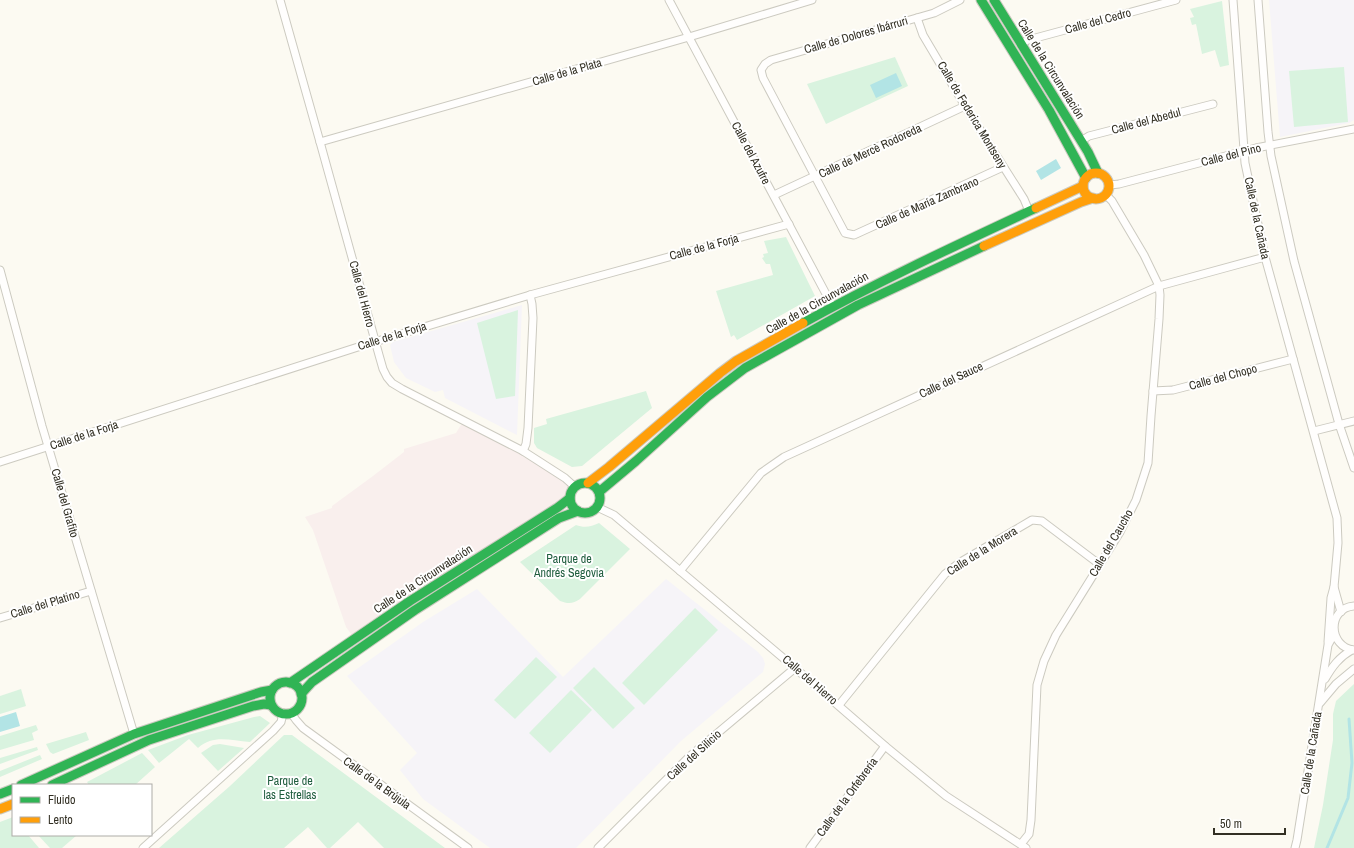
<svg xmlns="http://www.w3.org/2000/svg" width="1354" height="848" font-family="'Archivo Narrow',sans-serif">
	<rect width="100%" height="100%" fill="#fcfaf2"/>
	<path fill="#f9efed" d="M 464,420 L 497,436 L 575,487 L 571,494 L 354,638 L 346,627 L 313,530 L 305,517 L 332,508 L 332,506 L 373,476 L 404,452 L 404,449 L 456,433 Z"/>
	<g fill="#f6f4f8">
		<path d="M 1269,0 L 1354,0 L 1354,120 L 1349,123 L 1280,137 Z"/>
		<path d="M 522,305 L 517,435 L 445,398 L 443,390 L 435,392 L 406,378 L 394,362 L 390,345 L 393,342 Z"/>
		<path d="M 666,579 L 758,652 L 763,658 L 765,664 L 763,672 L 681,741 L 576,848 L 490,848 L 423,799 L 400,770 L 417,753 L 347,676 L 423,622 L 477,589 L 563,677 Z"/>
	</g>
	<g fill="#d9f3df">
		<path d="M 1222,1 L 1229,65 L 1220,67 L 1215,50 L 1202,54 L 1196,24 L 1192,25 L 1190,18 L 1194,17 L 1190,9 Z"/>
		<path d="M 895,57 L 908,86 L 826,124 L 807,84 Z"/>
		<path d="M 1344,67 L 1348,122 L 1294,127 L 1289,71 Z"/>
		<path d="M 786,237 L 815,296 L 737,340 L 734,335 L 731,337 L 716,291 L 773,275 L 770,264 L 766,264 L 762,258 L 764,257 L 763,254 L 768,253 L 764,241 Z"/>
		<path d="M 518,310 L 515,396 L 496,399 L 477,323 Z"/>
		<path d="M 646,391 L 652,408 L 582,466 L 572,467 L 537,448 L 534,443 L 534,428 L 547,424 L 546,419 Z"/>
		<path d="M 599,523 L 630,549 L 580,599 C 573,604 568,604 560,601 L 520,562 L 576,525 C 584,528 591,527 599,523 Z"/>
		<path d="M 695,608 L 718,630 L 644,705 L 622,683 Z"/>
		<path d="M 536,657 L 557,677 L 515,719 L 494,700 Z"/>
		<path d="M 594,667 L 635,708 L 613,729 L 573,688 Z"/>
		<path d="M 1354,684 L 1354,848 L 1314,848 L 1323,805 L 1333,740 L 1333,714 L 1336,701 Z"/>
		<path d="M 21,689 L 26,706 L 0,714 L 0,696 Z"/>
		<path d="M 571,690 L 592,710 L 550,753 L 529,733 Z"/>
		<path d="M 260,716 L 270,723 L 250,742 C 230,741 214,734 198,748 L 189,739 L 159,763 L 148,750 L 188,735 L 254,717 Z"/>
		<path d="M 36,725 L 38,730 L 32,733 L 34,740 L 0,750 L 0,736 Z"/>
		<path d="M 86,732 L 89,740 L 53,754 L 50,752 L 46,744 Z"/>
		<path d="M 284,735 L 292,735 L 445,848 L 384,848 L 358,822 L 330,848 L 327,848 L 308,827 L 284,848 L 159,848 L 230,786 Z"/>
		<path d="M 220,744 L 244,748 L 218,771 L 201,753 L 213,745 Z"/>
		<path d="M 37,747 L 38,750 L 0,764 L 0,758 Z"/>
		<path d="M 142,753 L 155,767 L 135,785 L 89,785 L 87,782 Z"/>
		<path d="M 40,755 L 42,759 L 0,777 L 0,771 Z"/>
		<path d="M 13,817 L 13,835 L 28,835 L 39,848 L 0,848 L 0,822 Z"/>
		<path d="M 38,835 L 77,835 L 62,848 L 50,848 Z"/>
	</g>
	<g fill="#b2e4e5">
		<path d="M 896,73 L 902,86 L 876,98 L 870,85 Z"/>
		<path d="M 1056,159 L 1061,168 L 1041,180 L 1036,171 Z"/>
		<path d="M 16,712 L 20,726 L 0,732 L 0,717 Z"/>
	</g>
	<g fill="none" stroke-linecap="round" stroke-linejoin="round">
		<path stroke="#b2e4e5" stroke-width="3" d="M 1327,848 L 1348,798 L 1352,763 L 1349,719"/>
		<defs>
			<g id="street">
				<path d="M 280,0 L 320,142 L 379,355 L 383,369 L 387,377 L 392,383 L 402,389 L 523,451 L 565,478 L 575,487"/>
				<path d="M 669,0 L 833,307"/>
				<path d="M 960,0 L 934,13 L 771,60 L 765,64 L 761,70 L 763,78 L 845,233 L 854,235 L 1003,167"/>
				<path d="M 1233,0 L 1245,163 L 1265,257 L 1337,518 L 1338,543 L 1334,587 L 1341,612"/>
				<path d="M 1258,0 L 1268,132 L 1271,156 L 1294,261 L 1339,424 L 1354,468"/>
				<path d="M 917,18 L 923,35 L 965,106 L 1024,199 L 1029,211"/>
				<path d="M 1021,44 L 1028,40 L 1176,0"/>
				<path d="M 1081,141 L 1089,136 L 1213,104"/>
				<path d="M 320,142 L 689,37 L 812,0"/>
				<path d="M 1110,185 L 1119,184 L 1256,148 L 1354,129"/>
				<path d="M 774,195 L 965,106"/>
				<path d="M 0,270 L 42,426 L 134,734"/>
				<path d="M 1153,391 L 1173,390 L 1293,359"/>
				<path d="M 1314,431 L 1354,421"/>
				<path d="M 523,451 L 526,444 L 528,428 L 533,318 L 532,304 L 530,295"/>
				<path d="M 0,462 L 358,347 L 530,295 L 789,224"/>
				<path d="M 597,507 L 614,515 L 795,668 L 885,746 L 946,796 L 1026,848"/>
				<path d="M 680,571 L 761,473 L 784,457 L 1159,286 L 1265,257"/>
				<path d="M 1354,606 C 1327,608 1328,647 1354,650"/>
				<path d="M 0,618 L 91,591"/>
				<path d="M 1328,642 L 1331,598 L 1334,587"/>
				<path d="M 1325,679 C 1332,667 1339,657 1352,650"/>
				<path d="M 1320,703 L 1336,684 L 1354,669"/>
				<path d="M 839,705 L 945,574 L 959,563 L 1032,520 L 1042,521 L 1099,564"/>
				<path d="M 291,713 L 296,720 L 303,728 L 468,848"/>
				<path d="M 1021,844 L 1029,834 L 1031,820 L 1037,685 L 1044,661 L 1056,635 L 1120,532 L 1136,500 L 1148,463 L 1151,416 L 1159,319 L 1160,295 L 1159,286 L 1144,255 L 1112,201 L 1106,195"/>
				<path d="M 143,848 L 273,731 L 281,722 L 283,713"/>
				<path d="M 598,848 L 689,757 L 795,668"/>
				<path d="M 810,848 L 885,746"/>
				<path d="M 1295,848 L 1297,840 L 1328,645 L 1334,634"/>
			</g>
			<g id="fast">
				<path d="M 981,0 L 1049,110 L 1086,178"/>
				<path d="M 994,0 L 1088,152 L 1098,173"/>
				<path d="M 803,323 C 879,281 957,245 1036,208"/>
				<circle cx="585" cy="498" r="15"/>
				<path d="M 599,492 L 636,461 L 707,397 L 745,368 L 858,305 L 984,246"/>
				<circle cx="286" cy="698" r="16"/>
				<path d="M 290,683 L 410,601 L 557,508 L 570,498"/>
				<path d="M 301,694 L 312,682 L 415,610 L 559,518 L 578,511"/>
				<path d="M 21,785 L 134,734 L 261,692 L 272,690"/>
				<path d="M 52,785 L 149,740 L 253,706 L 264,704 L 271,705"/>
				<path d="M 0,794 L 13,789"/>
			</g>
			<g id="slow">
				<circle cx="1096" cy="186" r="13"/>
				<path d="M 1036,208 L 1083,186"/>
				<path d="M 984,246 L 1081,202 L 1093,198"/>
				<path d="M 588,483 L 609,467 L 720,373 L 736,361 L 803,323"/>
				<path d="M 0,809 L 13,804"/>
			</g>
		</defs>
		<use href="#street" stroke="#cccac0" stroke-width="9"/>
		<use href="#fast" stroke="#cccac0" stroke-width="11"/>
		<use href="#slow" stroke="#cccac0" stroke-width="11"/>
		<use href="#street" stroke="#fffefd" stroke-width="7"/>
		<use href="#fast" stroke="#30b455" stroke-width="9"/>
		<use href="#slow" stroke="#ff9f0a" stroke-width="9"/>
	</g>
	<g text-anchor="middle" dominant-baseline="central" stroke-width="4" stroke-linejoin="round" paint-order="stroke">
		<g font-size="12" fill="#322f23" stroke="#fff">
			<text transform="translate(1098 21) rotate(-15)">Calle del Cedro</text>
			<text transform="translate(856 35) rotate(-16)">Calle de Dolores Ibárruri</text>
			<text transform="translate(1051 69) rotate(58)">Calle de la Circunvalación</text>
			<text transform="translate(567 72) rotate(-16)">Calle de la Plata</text>
			<text transform="translate(972 115) rotate(59)">Calle de Federica Montseny</text>
			<text transform="translate(1146 121) rotate(-15)">Calle del Abedul</text>
			<text transform="translate(870 151) rotate(-25)">Calle de Mercè Rodoreda</text>
			<text transform="translate(751 153) rotate(62)">Calle del Azufre</text>
			<text transform="translate(1231 155) rotate(-14)">Calle del Pino</text>
			<text transform="translate(927 203) rotate(-24)">Calle de María Zambrano</text>
			<text transform="translate(1257 218) rotate(78)">Calle de la Cañada</text>
			<text transform="translate(704 247) rotate(-15)">Calle de la Forja</text>
			<text transform="translate(362 294) rotate(75)">Calle del Hierro</text>
			<text transform="translate(817 303) rotate(-29)">Calle de la Circunvalación</text>
			<text transform="translate(392 336) rotate(-17)">Calle de la Forja</text>
			<text transform="translate(1223 377) rotate(-15)">Calle del Chopo</text>
			<text transform="translate(951 380) rotate(-25)">Calle del Sauce</text>
			<text transform="translate(84 435) rotate(-18)">Calle de la Forja</text>
			<text transform="translate(65 503) rotate(74)">Calle del Grafito</text>
			<text transform="translate(1111 543) rotate(-60)">Calle del Caucho</text>
			<text transform="translate(982 551) rotate(-32)">Calle de la Morera</text>
			<text transform="translate(423 579) rotate(-33)">Calle de la Circunvalación</text>
			<text transform="translate(45 604) rotate(-17)">Calle del Platino</text>
			<text transform="translate(810 680) rotate(41)">Calle del Hierro</text>
			<text transform="translate(1311 753) rotate(-81)">Calle de la Cañada</text>
			<text transform="translate(694 755) rotate(-42)">Calle del Silicio</text>
			<text transform="translate(377 783) rotate(36)">Calle de la Brújula</text>
			<text transform="translate(847 797) rotate(-54)">Calle de la Orfebrería</text>
		</g>
		<g font-size="12" fill="#1f5d3e" stroke="#fff">
			<text x="569" y="559">Parque de<tspan x="569" dy="14">Andrés Segovia</tspan></text>
			<text x="290" y="781">Parque de<tspan x="290" dy="14">las Estrellas</tspan></text>
		</g>
	</g>
	<rect x="12" y="784" width="140" height="52" fill="#ffffff" stroke="#adaca7"/>
	<rect x="20" y="797" width="20" height="6" fill="#30b455" stroke="#adaca7"/>
	<text x="48" y="804" font-size="12" fill="#322f23">Fluido</text>
	<rect x="20" y="817" width="20" height="6" fill="#ff9f0a" stroke="#adaca7"/>
	<text x="48" y="824" font-size="12" fill="#322f23">Lento</text>
	<path d="M1214 828v6h71v-6" fill="none" stroke="#322f23" stroke-width="2"/>
	<text x="1220" y="828" font-size="12" fill="#322f23" stroke="#ffffff" stroke-width="3" paint-order="stroke">50 m</text>
</svg>
